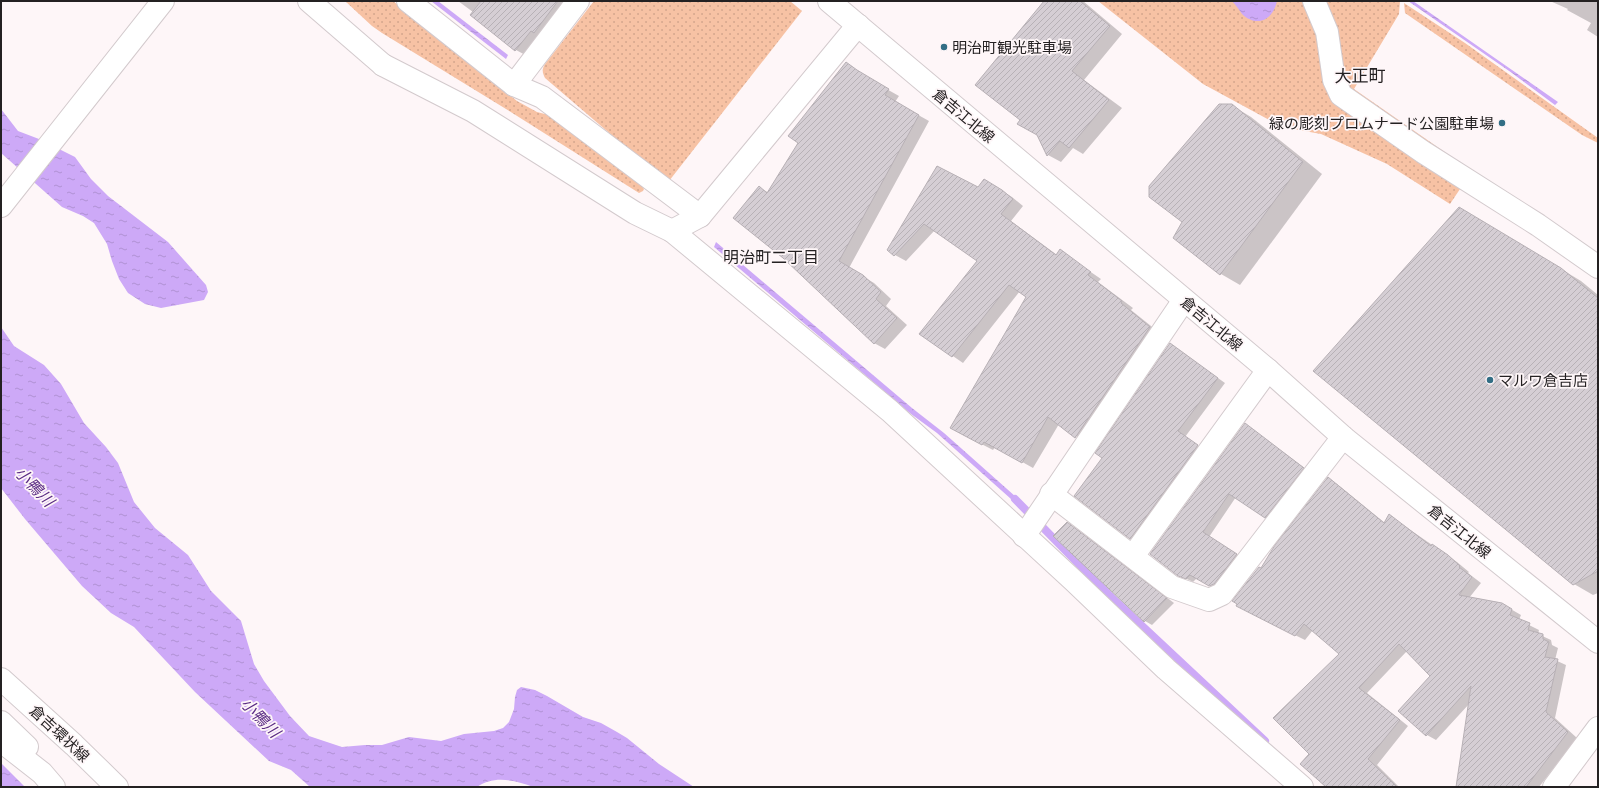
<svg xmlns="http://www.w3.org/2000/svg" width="1599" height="788" font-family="Commissioner,'Noto Sans JP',sans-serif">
	<defs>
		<pattern id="grass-dots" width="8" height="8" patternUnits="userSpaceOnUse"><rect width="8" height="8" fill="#f7c2a4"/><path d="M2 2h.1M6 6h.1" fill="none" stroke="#d4a68d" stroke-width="1.8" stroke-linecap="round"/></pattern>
		<pattern id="water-ripples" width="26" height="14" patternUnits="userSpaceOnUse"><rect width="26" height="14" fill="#cda9f7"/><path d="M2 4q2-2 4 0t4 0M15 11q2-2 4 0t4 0" fill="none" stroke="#b091d3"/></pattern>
		<pattern id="building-hatch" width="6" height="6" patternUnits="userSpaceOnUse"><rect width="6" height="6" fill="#d5ced4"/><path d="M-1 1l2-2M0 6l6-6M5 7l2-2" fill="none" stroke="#b7b1b6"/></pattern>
	</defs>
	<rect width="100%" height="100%" fill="#fef6f8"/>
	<g fill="url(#grass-dots)">
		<path d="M 345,1 L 393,1 L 517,101 L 537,112 L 560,118 L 640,183 L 644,189 L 643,191 L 639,193 L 506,109 L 382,33 L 372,26 Z"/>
		<path d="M 594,1 L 790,1 L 802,11 L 669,181 L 663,179 L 545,78 C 542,72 542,69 545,64 Z"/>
		<path d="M 1098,1 L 1400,1 L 1399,14 L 1354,89 L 1472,171 L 1450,204 L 1387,164 L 1321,134 L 1282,127 L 1203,84 Z"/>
		<path d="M 1404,3 L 1465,43 L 1598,138 L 1598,143 L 1582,135 L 1405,13 Z"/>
	</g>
	<g fill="url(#water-ripples)">
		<path d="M 431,1 L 438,1 L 508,55 L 506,59 Z"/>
		<path d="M 1232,1 L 1277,1 C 1273,20 1257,28 1242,14 C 1239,10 1236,5 1232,1 Z"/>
		<path d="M 1408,1 L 1413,1 L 1558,102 L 1555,105 L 1512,73 Z"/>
		<path d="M 1,109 L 18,131 L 39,139 L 75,157 L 91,179 L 108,196 L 168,242 L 206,285 L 208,292 L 204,300 L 161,308 L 145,304 L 128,293 L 119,279 L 112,261 L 107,244 L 94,223 L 83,216 L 62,207 L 1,153 Z"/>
		<path d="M 716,242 L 912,408 L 944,433 L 1024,504 L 1020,507 L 937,433 L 911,414 L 714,247 Z"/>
		<path d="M 1,327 L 14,346 L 44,365 L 61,384 L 84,423 L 106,447 L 118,463 L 134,502 L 155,528 L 188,555 L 211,591 L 241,621 L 254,664 L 264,681 L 290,716 L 309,736 L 342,747 L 365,745 L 382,745 L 409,737 L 441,741 L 464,734 L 494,731 L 503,728 L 509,722 L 514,709 L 515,697 L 517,690 L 521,687 L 535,690 L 547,696 L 583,717 L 601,723 L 617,732 L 627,738 L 659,764 L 694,787 L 533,787 C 516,780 493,775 477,787 L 310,787 L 291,770 L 269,761 L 195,692 L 134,627 L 111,613 L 82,586 L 25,519 L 1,488 Z"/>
		<path d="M 1,763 L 25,787 L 1,787 Z"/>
	</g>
	<g fill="#0003">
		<path d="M 458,1 L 575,1 L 529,57 L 516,50 L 471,15 L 473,12 Z"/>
		<path d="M 1045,1 L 1083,1 L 1122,34 L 1084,80 L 1122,108 L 1083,154 L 1073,148 L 1061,162 L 1048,155 L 1039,135 L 1022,120 Z"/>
		<path d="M 1550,1 L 1598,1 L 1598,37 L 1587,30 L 1591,23 L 1567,10 L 1568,9 Z"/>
		<path d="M 846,63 L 867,78 L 899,96 L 895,102 L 929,121 L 849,268 L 874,283 L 891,299 L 886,306 L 907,325 L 885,349 L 874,343 L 759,187 L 769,193 Z"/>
		<path d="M 1231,105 L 1251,117 L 1322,174 L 1240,285 L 1221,274 L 1183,222 Z"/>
		<path d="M 938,167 L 978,189 L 995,187 L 1012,197 L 1023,206 L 1011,221 L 1057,255 L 1060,251 L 1101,279 L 1098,282 L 1133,308 L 1131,310 L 1161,334 L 1087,443 L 1059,424 L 1033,468 L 995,447 L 993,450 L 962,434 L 1028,296 L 1020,291 L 963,363 L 921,334 L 978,260 L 935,230 L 906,261 L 895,255 Z"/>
		<path d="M 1478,219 L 1581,281 L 1598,295 L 1598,593 L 1593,595 L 1574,584 Z"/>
		<path d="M 1170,344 L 1225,383 L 1185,437 L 1205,450 L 1138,543 L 1131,538 Z"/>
		<path d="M 1245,424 L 1310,472 L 1272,521 L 1236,497 L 1209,537 L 1243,558 L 1217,589 L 1197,578 L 1193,582 L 1179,575 Z"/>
		<path d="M 1328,479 L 1337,484 L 1385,523 L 1390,516 L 1457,562 L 1469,572 L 1468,573 L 1481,583 L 1469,598 L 1502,604 L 1521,615 L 1519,620 L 1539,630 L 1538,634 L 1551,640 L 1552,645 L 1558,648 L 1555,660 L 1566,665 L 1555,718 L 1577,738 L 1539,787 L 1457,787 L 1470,703 L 1436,740 L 1427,735 L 1400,711 L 1431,676 L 1407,651 L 1367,693 L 1408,726 L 1377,765 L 1398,786 L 1397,787 L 1338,787 L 1311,754 L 1340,654 L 1313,630 L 1305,640 L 1246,611 L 1262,570 Z"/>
		<path d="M 1067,523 L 1075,528 L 1174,603 L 1152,625 L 1145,621 Z"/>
	</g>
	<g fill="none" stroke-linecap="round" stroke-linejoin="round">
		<path stroke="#cda9f7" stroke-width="8" d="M 1015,499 L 1110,596 L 1265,741"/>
	</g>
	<g fill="url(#building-hatch)" stroke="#b7b0b5">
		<path d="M 481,1 L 558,1 L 534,33 L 531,31 L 515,51 L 470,15 Z"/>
		<path d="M 1044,1 L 1080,1 L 1110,26 L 1072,71 L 1109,100 L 1069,148 L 1060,141 L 1047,156 L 1037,135 L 1017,124 L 1020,120 L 975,85 Z"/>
		<path d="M 846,62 L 857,70 L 889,89 L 885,95 L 919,115 L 839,261 L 863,275 L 881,292 L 876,299 L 897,318 L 874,344 L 783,258 L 733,218 L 759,186 L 767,193 L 798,143 L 788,136 Z"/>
		<path d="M 1219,104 L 1232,104 L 1303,162 L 1220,275 L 1173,238 L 1182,222 L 1149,197 L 1149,186 Z"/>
		<path d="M 937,166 L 978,187 L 984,179 L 1002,190 L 1013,199 L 1001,214 L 1056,255 L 1060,249 L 1091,272 L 1088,275 L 1122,301 L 1121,303 L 1150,327 L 1075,438 L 1048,417 L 1022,463 L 984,442 L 982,445 L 950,428 L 1026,297 L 1009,285 L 952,357 L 919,334 L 977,261 L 924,224 L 894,256 L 887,250 Z"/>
		<path d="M 1459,207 L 1561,268 L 1598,298 L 1598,571 L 1573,585 L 1313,371 Z"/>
		<path d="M 1170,343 L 1218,378 L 1178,431 L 1198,445 L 1130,539 L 1074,496 L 1102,458 L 1095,453 Z"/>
		<path d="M 1245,423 L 1304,468 L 1265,518 L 1229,494 L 1203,532 L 1237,554 L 1214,584 L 1209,586 L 1190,575 L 1186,579 L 1178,576 L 1150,554 Z"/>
		<path d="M 1328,477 L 1384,523 L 1389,514 L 1431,546 L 1432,544 L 1448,555 L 1460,566 L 1459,567 L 1472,577 L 1459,595 L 1502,603 L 1512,609 L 1510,615 L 1530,623 L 1528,630 L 1543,634 L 1543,639 L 1549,642 L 1545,657 L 1558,659 L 1546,712 L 1568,732 L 1526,787 L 1456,787 L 1471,686 L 1426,736 L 1398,711 L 1430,676 L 1399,644 L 1359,688 L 1400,720 L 1368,759 L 1397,787 L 1326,787 L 1300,764 L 1309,754 L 1273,718 L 1339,654 L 1304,624 L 1295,636 L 1236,606 L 1237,604 L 1232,601 L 1259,567 L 1261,568 L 1275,545 Z"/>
		<path d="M 1067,522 L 1167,598 L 1144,622 L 1053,536 Z"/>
	</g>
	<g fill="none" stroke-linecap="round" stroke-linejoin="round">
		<defs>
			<g id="minor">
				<path d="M 408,1 L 514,85 L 542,97 L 700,216 L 672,231"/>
				<path d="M 1314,1 L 1327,32 L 1334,80 L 1341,95 L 1423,152 L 1538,225 L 1598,267"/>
				<path d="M 383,65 L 473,111 L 635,213 L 672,231 L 890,411 L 1074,581 L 1166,669 L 1302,787"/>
				<path d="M 514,85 L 578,1"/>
				<path d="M 1,206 L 163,1"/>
				<path d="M 700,216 L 858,25"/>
				<path d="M 1051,494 L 1172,587 L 1209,600 L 1222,594 L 1343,437"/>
				<path d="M 1024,536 L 1184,300"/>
				<path d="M 1133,556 L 1268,370"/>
				<path d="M 1,722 L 27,747"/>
				<path d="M 1,741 L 42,773 L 54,787"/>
				<path d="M 1554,787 L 1598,728"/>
			</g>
			<g id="major">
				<path d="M 309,1 L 383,65"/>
				<path d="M 829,1 L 1268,370 L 1343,437 L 1598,642"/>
				<path d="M 1,679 L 74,745 L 117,787"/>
			</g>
		</defs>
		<use href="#minor" stroke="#d3cacd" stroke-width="24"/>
		<use href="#major" stroke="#d3cacd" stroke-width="24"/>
		<use href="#minor" stroke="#fff" stroke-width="22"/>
		<use href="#major" stroke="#fff" stroke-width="22"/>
	</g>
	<g fill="#326e85" stroke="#fef6f8" stroke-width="1.5">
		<circle cx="944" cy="47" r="4"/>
		<circle cx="1502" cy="123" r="4"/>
		<circle cx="1490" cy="380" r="4"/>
	</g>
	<g text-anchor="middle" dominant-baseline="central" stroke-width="3.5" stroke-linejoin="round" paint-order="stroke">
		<g font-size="15" fill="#242122" stroke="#fef6f8" text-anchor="start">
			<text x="952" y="47">明治町観光駐車場</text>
			<text x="1494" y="123" text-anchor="end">緑の彫刻プロムナード公園駐車場</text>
			<text x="1498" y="380">マルワ倉吉店</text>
		</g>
		<g font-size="15" fill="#242122" stroke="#fef6f8">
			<text transform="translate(964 115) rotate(40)">倉吉江北線</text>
			<text transform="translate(1212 323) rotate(40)">倉吉江北線</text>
			<text transform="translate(1460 531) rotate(39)">倉吉江北線</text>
			<text transform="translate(60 733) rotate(43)">倉吉環状線</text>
		</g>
		<g font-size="16" fill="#242122" stroke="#fef6f8">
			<text x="771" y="256">明治町二丁目</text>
		</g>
		<g font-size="16" font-style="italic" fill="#5a2b84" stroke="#fef6f8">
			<text transform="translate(35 486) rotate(46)">小鴨川</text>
			<text transform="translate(261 717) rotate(46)">小鴨川</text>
		</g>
		<g font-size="17" fill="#242122" stroke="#fef6f8">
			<text x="1360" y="75">大正町</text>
		</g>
	</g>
	<rect width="1599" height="788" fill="none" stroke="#242122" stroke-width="4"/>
</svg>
